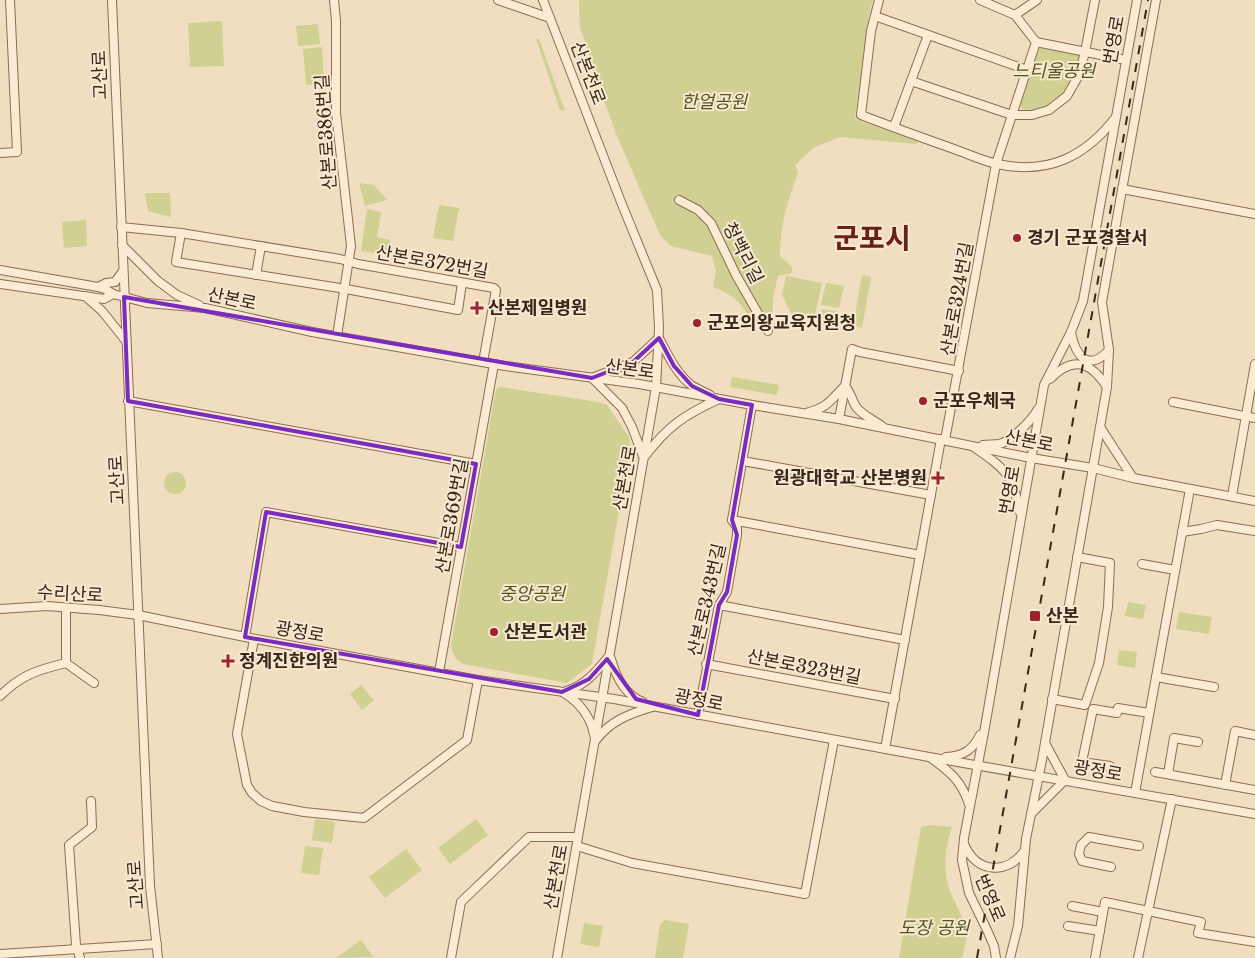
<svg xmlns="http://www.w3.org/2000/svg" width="1255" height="958" font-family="'Libre Baskerville','Noto Sans KR',serif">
	<rect width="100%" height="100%" fill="#f1ddbf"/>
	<g fill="#cfd092">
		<path d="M 579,0 L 873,0 L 869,14 L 855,119 L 919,142 L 916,144 L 840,137 L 815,147 L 795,165 L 798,173 C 787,201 780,226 780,256 L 792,267 L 792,273 L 778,276 L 773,298 L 772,327 L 751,322 C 742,302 733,295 713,287 L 716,271 L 712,256 L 671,246 L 660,235 L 617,136 L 606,106 L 580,27 Z"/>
		<path d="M 222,21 L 224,66 L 190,67 L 188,23 Z"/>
		<path d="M 318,24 L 320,44 L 298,46 L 296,26 Z"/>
		<path d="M 536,39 L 539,39 L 565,111 L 560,110 Z"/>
		<path d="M 1040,45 L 1081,53 C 1080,59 1080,67 1077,73 C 1075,79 1069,88 1065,93 C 1056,103 1031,119 1020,106 Z"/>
		<path d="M 322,47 L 324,84 L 306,85 L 303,49 Z"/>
		<path d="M 359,183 L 374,185 L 387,200 L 365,206 Z"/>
		<path d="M 145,193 L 170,193 L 171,217 L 148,211 Z"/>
		<path d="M 439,205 L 459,208 L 453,241 L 433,238 Z"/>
		<path d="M 367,209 L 381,212 L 377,237 L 390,240 L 387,255 L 361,251 Z"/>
		<path d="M 86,220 L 87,246 L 64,248 L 62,222 Z"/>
		<path d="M 862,275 L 871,277 L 862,328 L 857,326 L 853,326 Z"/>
		<path d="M 786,276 L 822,283 L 814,320 L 792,315 L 782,295 Z"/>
		<path d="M 826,283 L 844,286 L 839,308 L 821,305 Z"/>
		<path d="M 822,309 L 839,312 L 836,327 L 819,324 Z"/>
		<path d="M 732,377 L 779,385 L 777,395 L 730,387 Z"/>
		<path d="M 500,387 L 598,402 L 607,405 L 629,437 L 630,448 L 592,664 L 567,683 L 463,664 C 455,659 452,654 451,645 L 496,389 Z"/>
		<circle cx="175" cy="483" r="11"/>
		<path d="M 1128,602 L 1146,605 L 1143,619 L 1125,616 Z"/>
		<path d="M 1179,612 L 1212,617 L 1209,634 L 1176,629 Z"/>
		<path d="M 1119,650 L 1137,652 L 1135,668 L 1117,665 Z"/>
		<path d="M 361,685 L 374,700 L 362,710 L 350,694 Z"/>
		<path d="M 315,819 L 335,822 L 332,843 L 312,840 Z"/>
		<path d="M 476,819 L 488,835 L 450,864 L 438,848 Z"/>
		<path d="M 931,825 L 952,827 C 946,844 943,867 948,885 C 952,901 966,918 966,935 C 967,942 963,951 962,958 L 899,958 L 921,827 Z"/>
		<path d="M 305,846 L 323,848 L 319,875 L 301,873 Z"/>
		<path d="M 406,849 L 422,870 L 385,898 L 369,877 Z"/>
		<path d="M 665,920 L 689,924 L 683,958 L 655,958 L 660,925 Z"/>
		<path d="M 584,923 L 603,926 L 599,947 L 580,944 Z"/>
		<path d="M 361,940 L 373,957 L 336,958 Z"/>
	</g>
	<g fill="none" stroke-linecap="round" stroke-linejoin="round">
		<defs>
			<g id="minor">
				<path d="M 112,0 L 150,886 L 158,958"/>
				<path d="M 334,0 L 336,21 L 336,113 L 351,246 L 337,336"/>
				<path d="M 498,0 L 550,18"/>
				<path d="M 543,0 L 621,202 L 657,290 L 659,328 L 656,387 L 557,958"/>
				<path d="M 879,0 L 871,31 L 861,115 C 892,127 923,138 954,149 C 968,154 983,161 997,164 C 1048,175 1085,157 1116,117"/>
				<path d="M 980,0 L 1015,15 L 1036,42 L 1126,60"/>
				<path d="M 1015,15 L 1037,0"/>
				<path d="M 875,16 L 1027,70"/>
				<path d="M 911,81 L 1012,115 L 1032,115 L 1049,110 L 1067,96 L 1079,75 L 1085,52 L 1095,0"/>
				<path d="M 894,127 L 928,35"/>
				<path d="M 0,153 L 17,152 L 10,0"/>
				<path d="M 1122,189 L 1255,214"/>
				<path d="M 679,200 L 698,210 L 711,223 L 736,275 L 768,331"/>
				<path d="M 121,227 L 181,233 L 176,262 L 346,289 L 458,310 L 462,283"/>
				<path d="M 181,233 L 340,259 L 358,264 L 494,288 L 496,290 L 483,362"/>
				<path d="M 122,245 L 158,281 L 177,295 L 199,305"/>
				<path d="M 0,270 L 98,287 L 105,289 L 113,294"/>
				<path d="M 256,275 L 261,246"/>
				<path d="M 0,284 L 104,299 L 113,294 L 147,303 L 205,308 L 312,332 L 505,366 L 639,384 L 752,405 L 839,419 L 1031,458 L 1093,468 L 1133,478 L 1255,501"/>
				<path d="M 98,287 L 106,283 L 115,282 L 123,271"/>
				<path d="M 85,296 L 102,311 L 126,341"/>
				<path d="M 1071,332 C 1075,355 1088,373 1109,350"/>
				<path d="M 1050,379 C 1073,356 1090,361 1107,387"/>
				<path d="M 128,401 L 476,464"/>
				<path d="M 1173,402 L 1255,418"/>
				<path d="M 809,412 C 829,407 831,399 845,386 C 851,393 852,400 856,407 C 862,415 874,420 882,426"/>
				<path d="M 839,419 L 852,349 L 860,352 L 959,371"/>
				<path d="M 1100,427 L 1133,478"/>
				<path d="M 945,440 L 996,164 L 1036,42"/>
				<path d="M 983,445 C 988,444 994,445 999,444 C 1012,441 1032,420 1038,409"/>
				<path d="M 975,448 C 1004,468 1014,475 1019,511"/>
				<path d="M 643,456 L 632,427 L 622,408 L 592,378 L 633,362 L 659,338 C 668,355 676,373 691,385 C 697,389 704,392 710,395"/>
				<path d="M 645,456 C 668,426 684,415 719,399"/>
				<path d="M 743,461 L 931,495"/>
				<path d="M 1232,496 L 1255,364"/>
				<path d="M 732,520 L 920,555"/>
				<path d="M 1182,532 L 1201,529 L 1217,525 L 1255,531"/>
				<path d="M 1142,564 L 1175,570"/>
				<path d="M 719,605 L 905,640"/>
				<path d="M 0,609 L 47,606 L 99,610 L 138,615 L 245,637 L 478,680 L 614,699 L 929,757 L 1255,814"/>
				<path d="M 245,637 L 266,512 L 461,547"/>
				<path d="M 254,639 L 237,734 L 247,785 L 252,793 L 261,801 L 272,806 L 304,812 L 364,818 L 467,740 L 478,680"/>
				<path d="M 611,659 C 616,677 625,695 643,702"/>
				<path d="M 66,663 L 94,683"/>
				<path d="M 706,664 L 895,699"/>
				<path d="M 439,672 L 494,364"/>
				<path d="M 1156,677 L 1214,687"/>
				<path d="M 566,691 C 585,686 597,671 609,656"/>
				<path d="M 564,693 C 579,702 591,717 594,735"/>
				<path d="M 0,696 C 21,675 37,670 66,663 L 66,608"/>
				<path d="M 1052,699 L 1085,705 L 1099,663 L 1108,607 L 1110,563 L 1077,557"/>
				<path d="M 698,715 L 719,605 L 727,592 L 737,535 L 737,527 L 732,520 L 752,405"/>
				<path d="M 596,740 C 610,721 629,714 652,707"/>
				<path d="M 885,749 L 941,439"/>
				<path d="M 946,757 C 963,756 973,750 980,735"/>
				<path d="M 931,758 C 950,772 961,780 969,804"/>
				<path d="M 1110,766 L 1082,762 L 1093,709 L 1117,713 L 1118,708 L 1149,713"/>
				<path d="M 1155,772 L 1255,790"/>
				<path d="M 1168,774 L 1174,738 L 1198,742"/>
				<path d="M 1225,785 L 1235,731 L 1255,735"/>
				<path d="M 1135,793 L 1190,489"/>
				<path d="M 1031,814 L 1065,780 L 1045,743"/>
				<path d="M 964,844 C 976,873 1007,876 1025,850"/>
				<path d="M 577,846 L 632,863 L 805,894 L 834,740"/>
				<path d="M 1111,867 L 1082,861 L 1079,854 L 1081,845 L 1089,837 L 1139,846"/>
				<path d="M 1072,906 L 1103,912"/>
				<path d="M 1068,926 L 1100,931"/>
				<path d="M 0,954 L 157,944"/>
				<path d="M 80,958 L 76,945 L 69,845 L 92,827 L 91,801"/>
				<path d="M 451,958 L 461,902 L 529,837 L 578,837"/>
				<path d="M 996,958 L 994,946 L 987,930 L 969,893 L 962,860 L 964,838 L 985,727 L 1044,385 L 1071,332 L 1083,301 L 1137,0"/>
				<path d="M 1010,958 L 1018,926 L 1026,839 L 1042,760 L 1107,387 L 1109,350 L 1102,302 L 1156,0"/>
				<path d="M 1095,958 L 1105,902 L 1201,922 L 1198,933 L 1255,942"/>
				<path d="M 1138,958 L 1172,799"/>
			</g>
		</defs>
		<use href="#minor" stroke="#8b6c56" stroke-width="10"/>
		<use href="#minor" stroke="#fbebd3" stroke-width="8"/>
		<path stroke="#39271c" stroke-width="2" stroke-dasharray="9 9" stroke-linecap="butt" d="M 977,958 L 1148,0"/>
	</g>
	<path fill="none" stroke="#7b2cbf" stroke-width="4" stroke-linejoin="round" d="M 124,297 L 592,378 L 633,362 L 659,338 L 674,366 L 692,386 L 719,399 L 752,405 L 732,520 L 737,535 L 727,592 L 719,605 L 698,715 L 636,699 L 607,659 L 589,679 L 562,692 L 245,637 L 266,512 L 461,547 L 476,464 L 128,401 Z"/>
	<g fill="#9f2230" stroke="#f8e8cf" stroke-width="2">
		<circle cx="1017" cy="238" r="5"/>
		<path d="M474.5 300.5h5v5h5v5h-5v5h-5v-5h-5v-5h5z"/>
		<circle cx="697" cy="323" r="5"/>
		<circle cx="923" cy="401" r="5"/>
		<path d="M935.5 470.5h5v5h5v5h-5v5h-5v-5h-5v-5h5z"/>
		<rect x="1029" y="610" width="12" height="12" rx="2.5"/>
		<circle cx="494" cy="632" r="5"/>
		<path d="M225.5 653.5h5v5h5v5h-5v5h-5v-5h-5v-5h5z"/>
	</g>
	<g text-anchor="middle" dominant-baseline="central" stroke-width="4" stroke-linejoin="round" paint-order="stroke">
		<g font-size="18" fill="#39271c" stroke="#f8e8cf">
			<text transform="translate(1114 40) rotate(-80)">번영로</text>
			<text transform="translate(588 73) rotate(69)">산본천로</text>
			<text transform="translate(100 75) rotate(-92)">고산로</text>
			<text transform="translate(326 132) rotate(-94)">산본로386번길</text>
			<text transform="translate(743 253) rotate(63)">청백리길</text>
			<text transform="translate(432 262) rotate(10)">산본로372번길</text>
			<text transform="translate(232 299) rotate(12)">산본로</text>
			<text transform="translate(957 299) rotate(-80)">산본로324번길</text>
			<text transform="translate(630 369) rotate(8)">산본로</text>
			<text transform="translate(1029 441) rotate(11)">산본로</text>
			<text transform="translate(625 478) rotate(-80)">산본천로</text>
			<text transform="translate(117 480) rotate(-93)">고산로</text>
			<text transform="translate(1010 490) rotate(-80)">번영로</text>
			<text transform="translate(452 516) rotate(-80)">산본로369번길</text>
			<text transform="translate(70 594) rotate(3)">수리산로</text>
			<text transform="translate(707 600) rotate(-77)">산본로343번길</text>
			<text transform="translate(300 632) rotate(10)">광정로</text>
			<text transform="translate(804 667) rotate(11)">산본로323번길</text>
			<text transform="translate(699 700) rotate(11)">광정로</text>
			<text transform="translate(1098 771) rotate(10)">광정로</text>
			<text transform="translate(556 877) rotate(-80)">산본천로</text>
			<text transform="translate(136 885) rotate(-94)">고산로</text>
			<text transform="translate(990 898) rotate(67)">번영로</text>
		</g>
		<g font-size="18" font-style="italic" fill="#505721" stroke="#f8e8cf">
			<text x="1054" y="71">느티울공원</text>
			<text x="714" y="102">한얼공원</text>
			<text x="532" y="594">중앙공원</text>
			<text x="934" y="928">도장 공원</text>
		</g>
		<g font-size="18" font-weight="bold" fill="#39271c" stroke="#f8e8cf" text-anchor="start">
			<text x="1027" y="238">경기 군포경찰서</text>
			<text x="488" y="308">산본제일병원</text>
			<text x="707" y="323">군포의왕교육지원청</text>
			<text x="933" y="401">군포우체국</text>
			<text x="927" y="478" text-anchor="end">원광대학교 산본병원</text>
			<text x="1046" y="616">산본</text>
			<text x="504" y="632">산본도서관</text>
			<text x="239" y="661">정계진한의원</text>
		</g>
		<g font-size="28" font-weight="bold" fill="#692018" stroke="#f8e8cf">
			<text x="872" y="238">군포시</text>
		</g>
	</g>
</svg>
